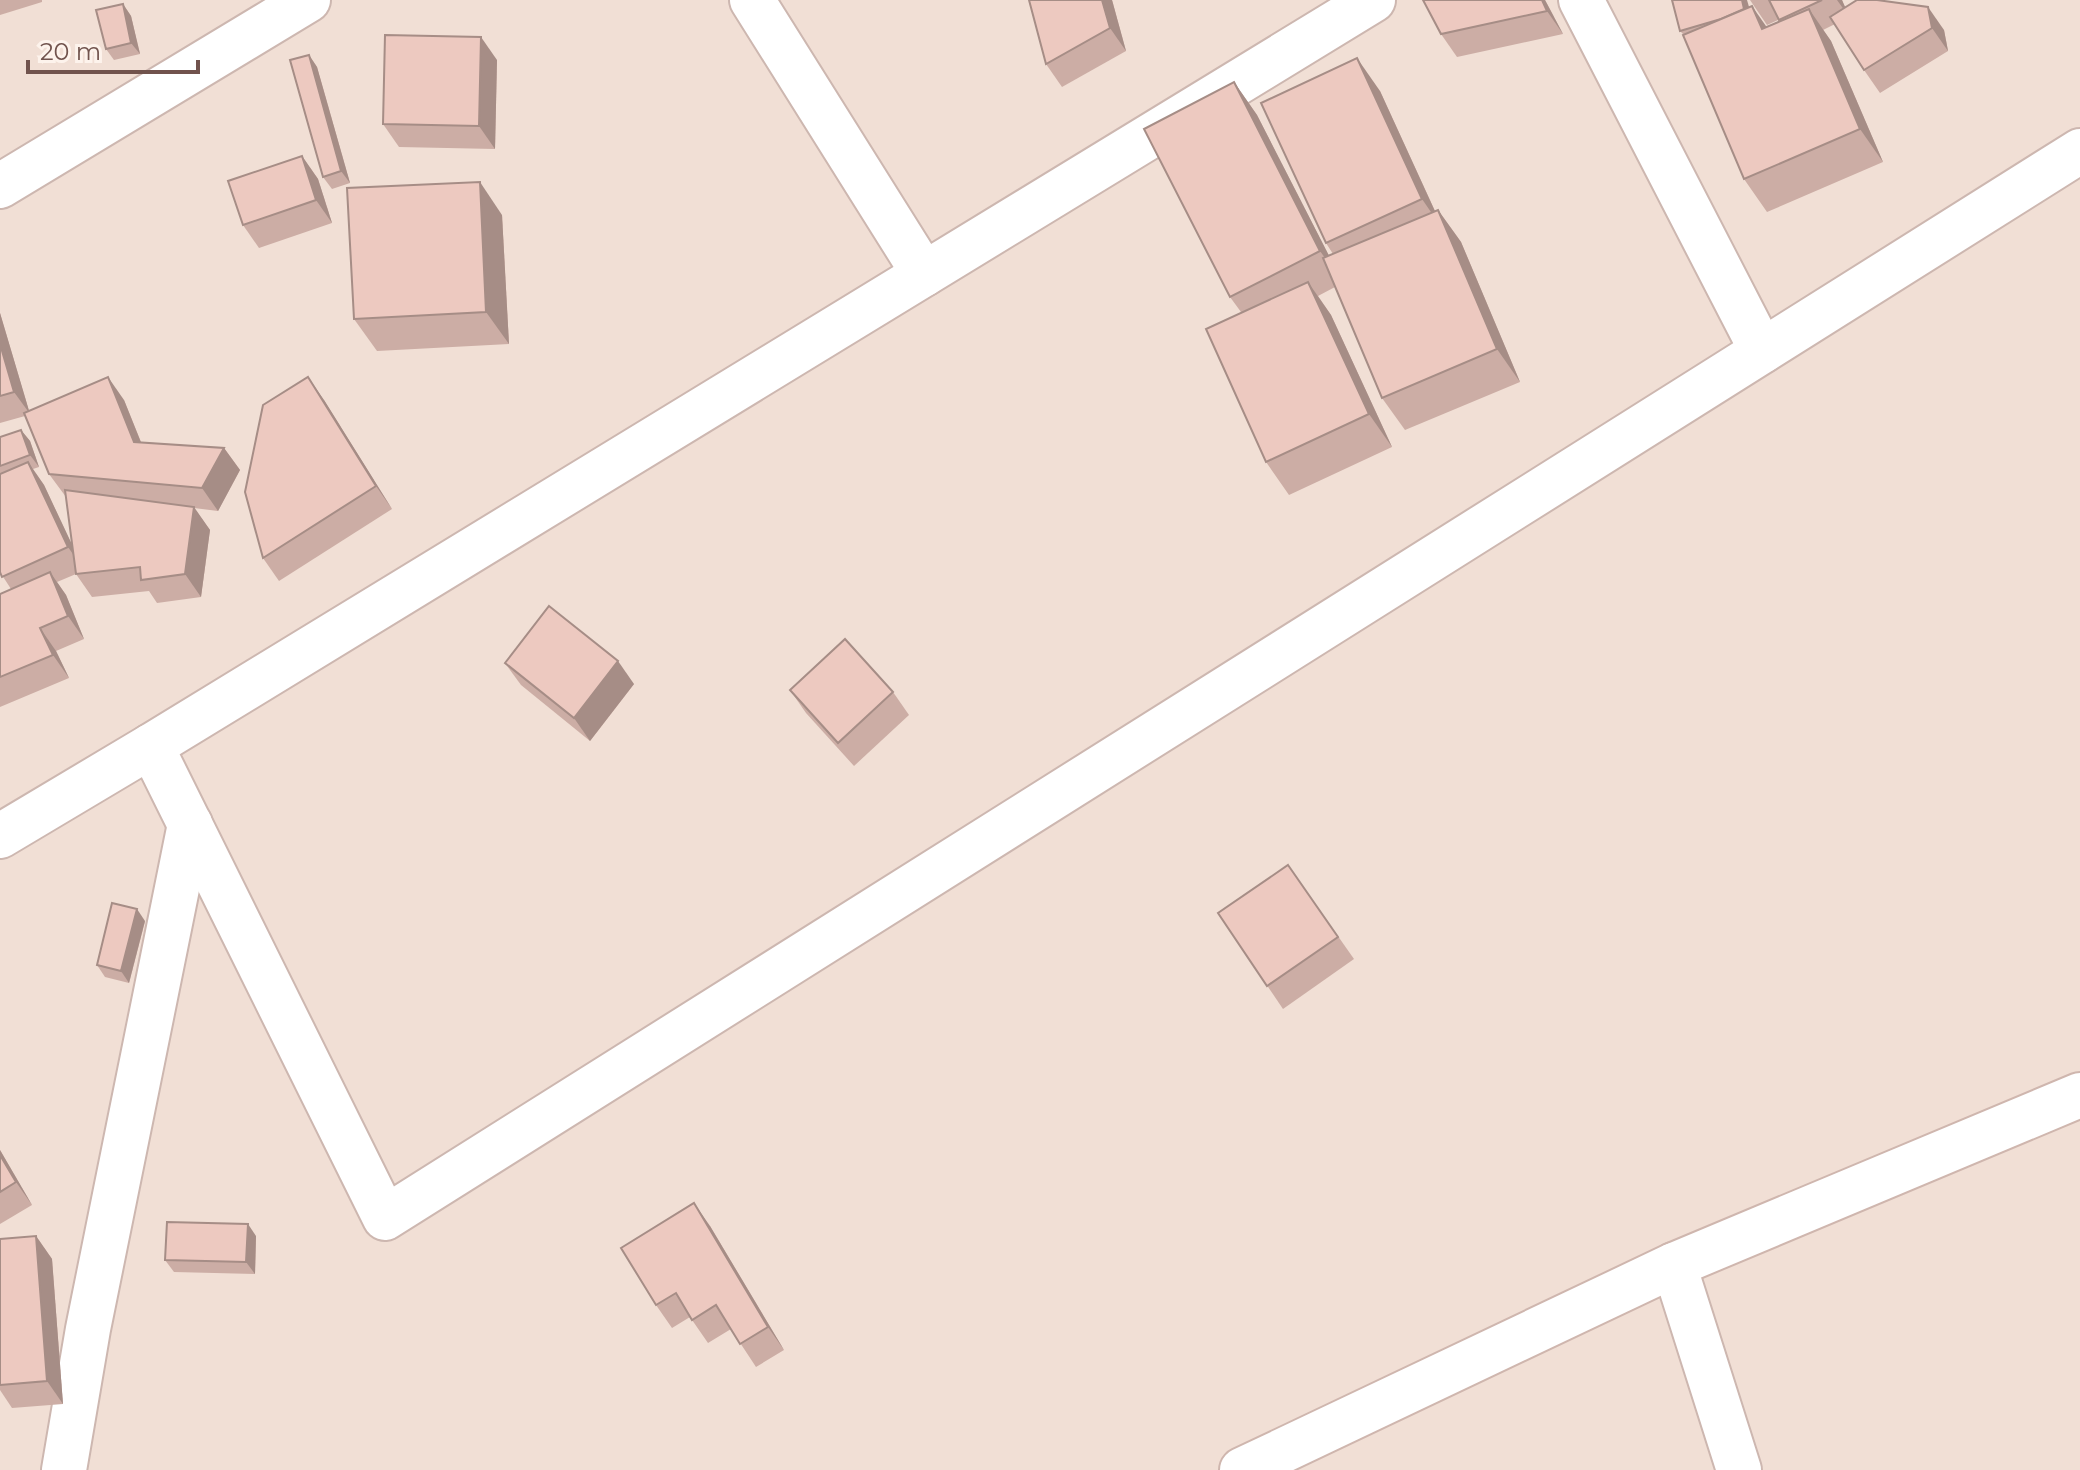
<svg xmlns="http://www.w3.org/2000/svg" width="2080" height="1470" font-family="Montserrat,sans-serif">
	<rect width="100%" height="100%" fill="#faeee6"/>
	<rect fill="#f1dfd5" x="0" y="0" width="2080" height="1470"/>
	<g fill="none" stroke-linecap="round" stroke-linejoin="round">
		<defs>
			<g id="street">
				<path d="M 752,0 L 924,274"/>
				<path d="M 1373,0 L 151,746 L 385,1218 L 2080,151"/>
				<path d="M 1581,0 L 1762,351"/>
				<path d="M 0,186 L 308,0"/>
				<path d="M 0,836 L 151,746"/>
				<path d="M 1674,1265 L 1739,1470"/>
				<path d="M 64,1470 L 88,1329 L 190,824"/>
			</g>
			<path id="secondary" d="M 1242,1470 L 1674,1265 L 2080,1095"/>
		</defs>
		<use href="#street" stroke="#cdb7b0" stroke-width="48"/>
		<use href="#secondary" stroke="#cfb6ae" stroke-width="48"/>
		<use href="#street" stroke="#fff" stroke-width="44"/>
		<use href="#secondary" stroke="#fff" stroke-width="44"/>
	</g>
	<g fill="#ccada5">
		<path d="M 0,0 L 42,0 L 42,2 L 0,15 Z"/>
		<path d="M 1029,0 L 1112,0 L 1126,51 L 1062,87 L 1046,64 Z"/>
		<path d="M 1545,0 L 1563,34 L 1457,57 L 1441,34 Z"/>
		<path d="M 1750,0 L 1842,0 L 1845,8 L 1944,30 L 1948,51 L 1880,93 L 1864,70 L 1835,24 L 1823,30 L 1831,41 L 1883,162 L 1767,212 L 1744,179 L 1684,35 L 1680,31 L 1749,7 L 1766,27 L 1779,21 L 1778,20 L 1767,25 Z"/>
		<path d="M 123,4 L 131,16 L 140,54 L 114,60 L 106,49 Z"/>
		<path d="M 309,55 L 317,67 L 350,183 L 332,189 L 323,177 Z"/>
		<path d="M 497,60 L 495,149 L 399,147 L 383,124 Z"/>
		<path d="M 1234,82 L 1257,115 L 1329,256 L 1333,254 L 1326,243 L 1380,91 L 1435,211 L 1438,210 L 1461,242 L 1520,382 L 1405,430 L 1382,398 L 1335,287 L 1318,296 L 1331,315 L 1392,447 L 1289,495 L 1266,462 L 1241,312 L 1230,297 Z"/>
		<path d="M 302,156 L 318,179 L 332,223 L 259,248 L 243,225 Z"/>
		<path d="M 502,215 L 509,344 L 377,351 L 354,319 Z"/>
		<path d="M 0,313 L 29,411 L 124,400 L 141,442 L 224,448 L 240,470 L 218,511 L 194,508 L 210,530 L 201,597 L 157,603 L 149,591 L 92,597 L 76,574 L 57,582 L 66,595 L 84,639 L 56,651 L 69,678 L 0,707 L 0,594 L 11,589 L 0,572 L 0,437 L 21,430 L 30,441 L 39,467 L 33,469 L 44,485 L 72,545 L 66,497 L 49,474 L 25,416 L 0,423 Z"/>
		<path d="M 324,400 L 392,509 L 279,581 L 263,558 Z"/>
		<path d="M 505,663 L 634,684 L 590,741 L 521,685 Z"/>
		<path d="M 790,690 L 893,692 L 909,715 L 854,766 L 806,713 Z"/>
		<path d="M 1288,865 L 1354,959 L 1283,1009 L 1218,913 Z"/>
		<path d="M 145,921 L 129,983 L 105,977 L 97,965 Z"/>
		<path d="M 0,1150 L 32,1205 L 0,1224 Z"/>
		<path d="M 710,1226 L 784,1350 L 756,1367 L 731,1329 L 708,1343 L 690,1317 L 672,1328 L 656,1305 Z"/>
		<path d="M 36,1236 L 52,1259 L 63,1404 L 12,1408 L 0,1390 L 0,1239 Z"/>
		<path d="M 256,1236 L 255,1274 L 174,1272 L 165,1260 Z"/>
	</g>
	<g fill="#a68d86">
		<path d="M 1102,0 L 1112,0 L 1126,51 L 1110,28 Z"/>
		<path d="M 1542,0 L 1545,0 L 1563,34 L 1547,11 Z"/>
		<path d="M 1742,0 L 1747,0 L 1754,24 L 1745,12 Z"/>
		<path d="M 1837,0 L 1842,0 L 1850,18 Z"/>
		<path d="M 123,4 L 131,16 L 140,54 L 131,43 Z"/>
		<path d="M 1752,6 L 1775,39 L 1762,29 Z"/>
		<path d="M 1928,7 L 1944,30 L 1948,51 L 1932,28 Z"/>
		<path d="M 1809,9 L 1831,41 L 1883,162 L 1860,129 Z"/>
		<path d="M 481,37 L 497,60 L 495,149 L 479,126 Z"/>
		<path d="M 309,55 L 317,67 L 350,183 L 341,171 Z"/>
		<path d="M 1357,58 L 1380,91 L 1444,231 L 1422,199 Z"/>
		<path d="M 1234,82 L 1257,115 L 1343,283 L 1320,251 Z"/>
		<path d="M 302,156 L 318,179 L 332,223 L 316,200 Z"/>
		<path d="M 480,182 L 502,215 L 509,344 L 486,312 Z"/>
		<path d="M 1438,210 L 1461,242 L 1520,382 L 1497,349 Z"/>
		<path d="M 1308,282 L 1331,315 L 1392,447 L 1369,414 Z"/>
		<path d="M 0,313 L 30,414 L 14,392 L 0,344 Z"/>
		<path d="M 108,377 L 124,400 L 150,465 L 134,442 Z"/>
		<path d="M 308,377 L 324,400 L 392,509 L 376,486 Z"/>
		<path d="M 21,430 L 30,441 L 39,467 L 30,455 Z"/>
		<path d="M 224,448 L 240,470 L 218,511 L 202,488 Z"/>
		<path d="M 28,462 L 44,485 L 84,570 L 68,547 Z"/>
		<path d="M 194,507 L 210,530 L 201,597 L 185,574 Z"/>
		<path d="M 50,572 L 66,595 L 84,639 L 68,616 Z"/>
		<path d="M 40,628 L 56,651 L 69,678 L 53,655 Z"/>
		<path d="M 618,661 L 634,684 L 590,741 L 574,718 Z"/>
		<path d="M 137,909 L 145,921 L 129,983 L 121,971 Z"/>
		<path d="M 0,1150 L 32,1205 L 16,1182 L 0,1155 Z"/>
		<path d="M 694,1203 L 710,1226 L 784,1350 L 768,1327 Z"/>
		<path d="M 248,1224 L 256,1236 L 255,1274 L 246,1262 Z"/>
		<path d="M 36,1236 L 52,1259 L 63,1404 L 47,1381 Z"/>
	</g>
	<g fill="#edc9c0" stroke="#a68d86" stroke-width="2">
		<path d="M 1029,0 L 1102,0 L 1110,28 L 1046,64 Z"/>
		<path d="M 1423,0 L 1542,0 L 1547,11 L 1441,34 Z"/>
		<path d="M 1672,0 L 1742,0 L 1744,9 L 1721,19 L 1680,31 Z"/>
		<path d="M 1769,0 L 1822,0 L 1779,20 Z"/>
		<path d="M 1857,0 L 1877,0 L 1928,7 L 1932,28 L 1864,70 L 1830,17 Z"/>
		<path d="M 123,4 L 131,43 L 106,49 L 96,10 Z"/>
		<path d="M 1752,6 L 1762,29 L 1809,9 L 1860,129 L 1744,179 L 1683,35 Z"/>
		<path d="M 385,35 L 481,37 L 479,126 L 383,124 Z"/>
		<path d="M 309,55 L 341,171 L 323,177 L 290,60 Z"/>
		<path d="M 1357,58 L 1422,199 L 1326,243 L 1261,103 Z"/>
		<path d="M 1234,82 L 1320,251 L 1230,297 L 1144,129 Z"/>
		<path d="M 302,156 L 316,200 L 243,225 L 228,181 Z"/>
		<path d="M 480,182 L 486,312 L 354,319 L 347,188 Z"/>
		<path d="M 1438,210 L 1497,349 L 1382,398 L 1323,258 Z"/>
		<path d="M 1308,282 L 1369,414 L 1266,462 L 1206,329 Z"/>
		<path d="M 0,344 L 14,392 L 0,396 Z"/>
		<path d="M 108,377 L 134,442 L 224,448 L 202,488 L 49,474 L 24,413 Z"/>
		<path d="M 308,377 L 376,486 L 263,558 L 245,492 L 263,405 Z"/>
		<path d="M 21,430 L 30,455 L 0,466 L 0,437 Z"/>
		<path d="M 28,462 L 68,547 L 2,577 L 0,572 L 0,474 Z"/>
		<path d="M 65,490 L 194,507 L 185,574 L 141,580 L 140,567 L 76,574 Z"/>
		<path d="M 50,572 L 68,616 L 40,628 L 53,655 L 0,677 L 0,594 Z"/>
		<path d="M 549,606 L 618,661 L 574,718 L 505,663 Z"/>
		<path d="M 845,639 L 893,692 L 838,743 L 790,690 Z"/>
		<path d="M 1288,865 L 1338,937 L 1267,986 L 1218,913 Z"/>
		<path d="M 112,903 L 137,909 L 121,971 L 97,965 Z"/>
		<path d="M 0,1155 L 16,1182 L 0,1192 Z"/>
		<path d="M 694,1203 L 768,1327 L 740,1344 L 716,1305 L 692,1320 L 676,1293 L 656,1305 L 621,1248 Z"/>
		<path d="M 167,1222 L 248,1224 L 246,1262 L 165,1260 Z"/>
		<path d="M 36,1236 L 47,1381 L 0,1385 L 0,1239 Z"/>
	</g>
	<path d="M28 60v12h170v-12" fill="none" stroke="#71534d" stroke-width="4"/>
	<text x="40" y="60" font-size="24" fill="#71534d" stroke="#fdf3ec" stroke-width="6" paint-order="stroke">20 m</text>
</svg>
